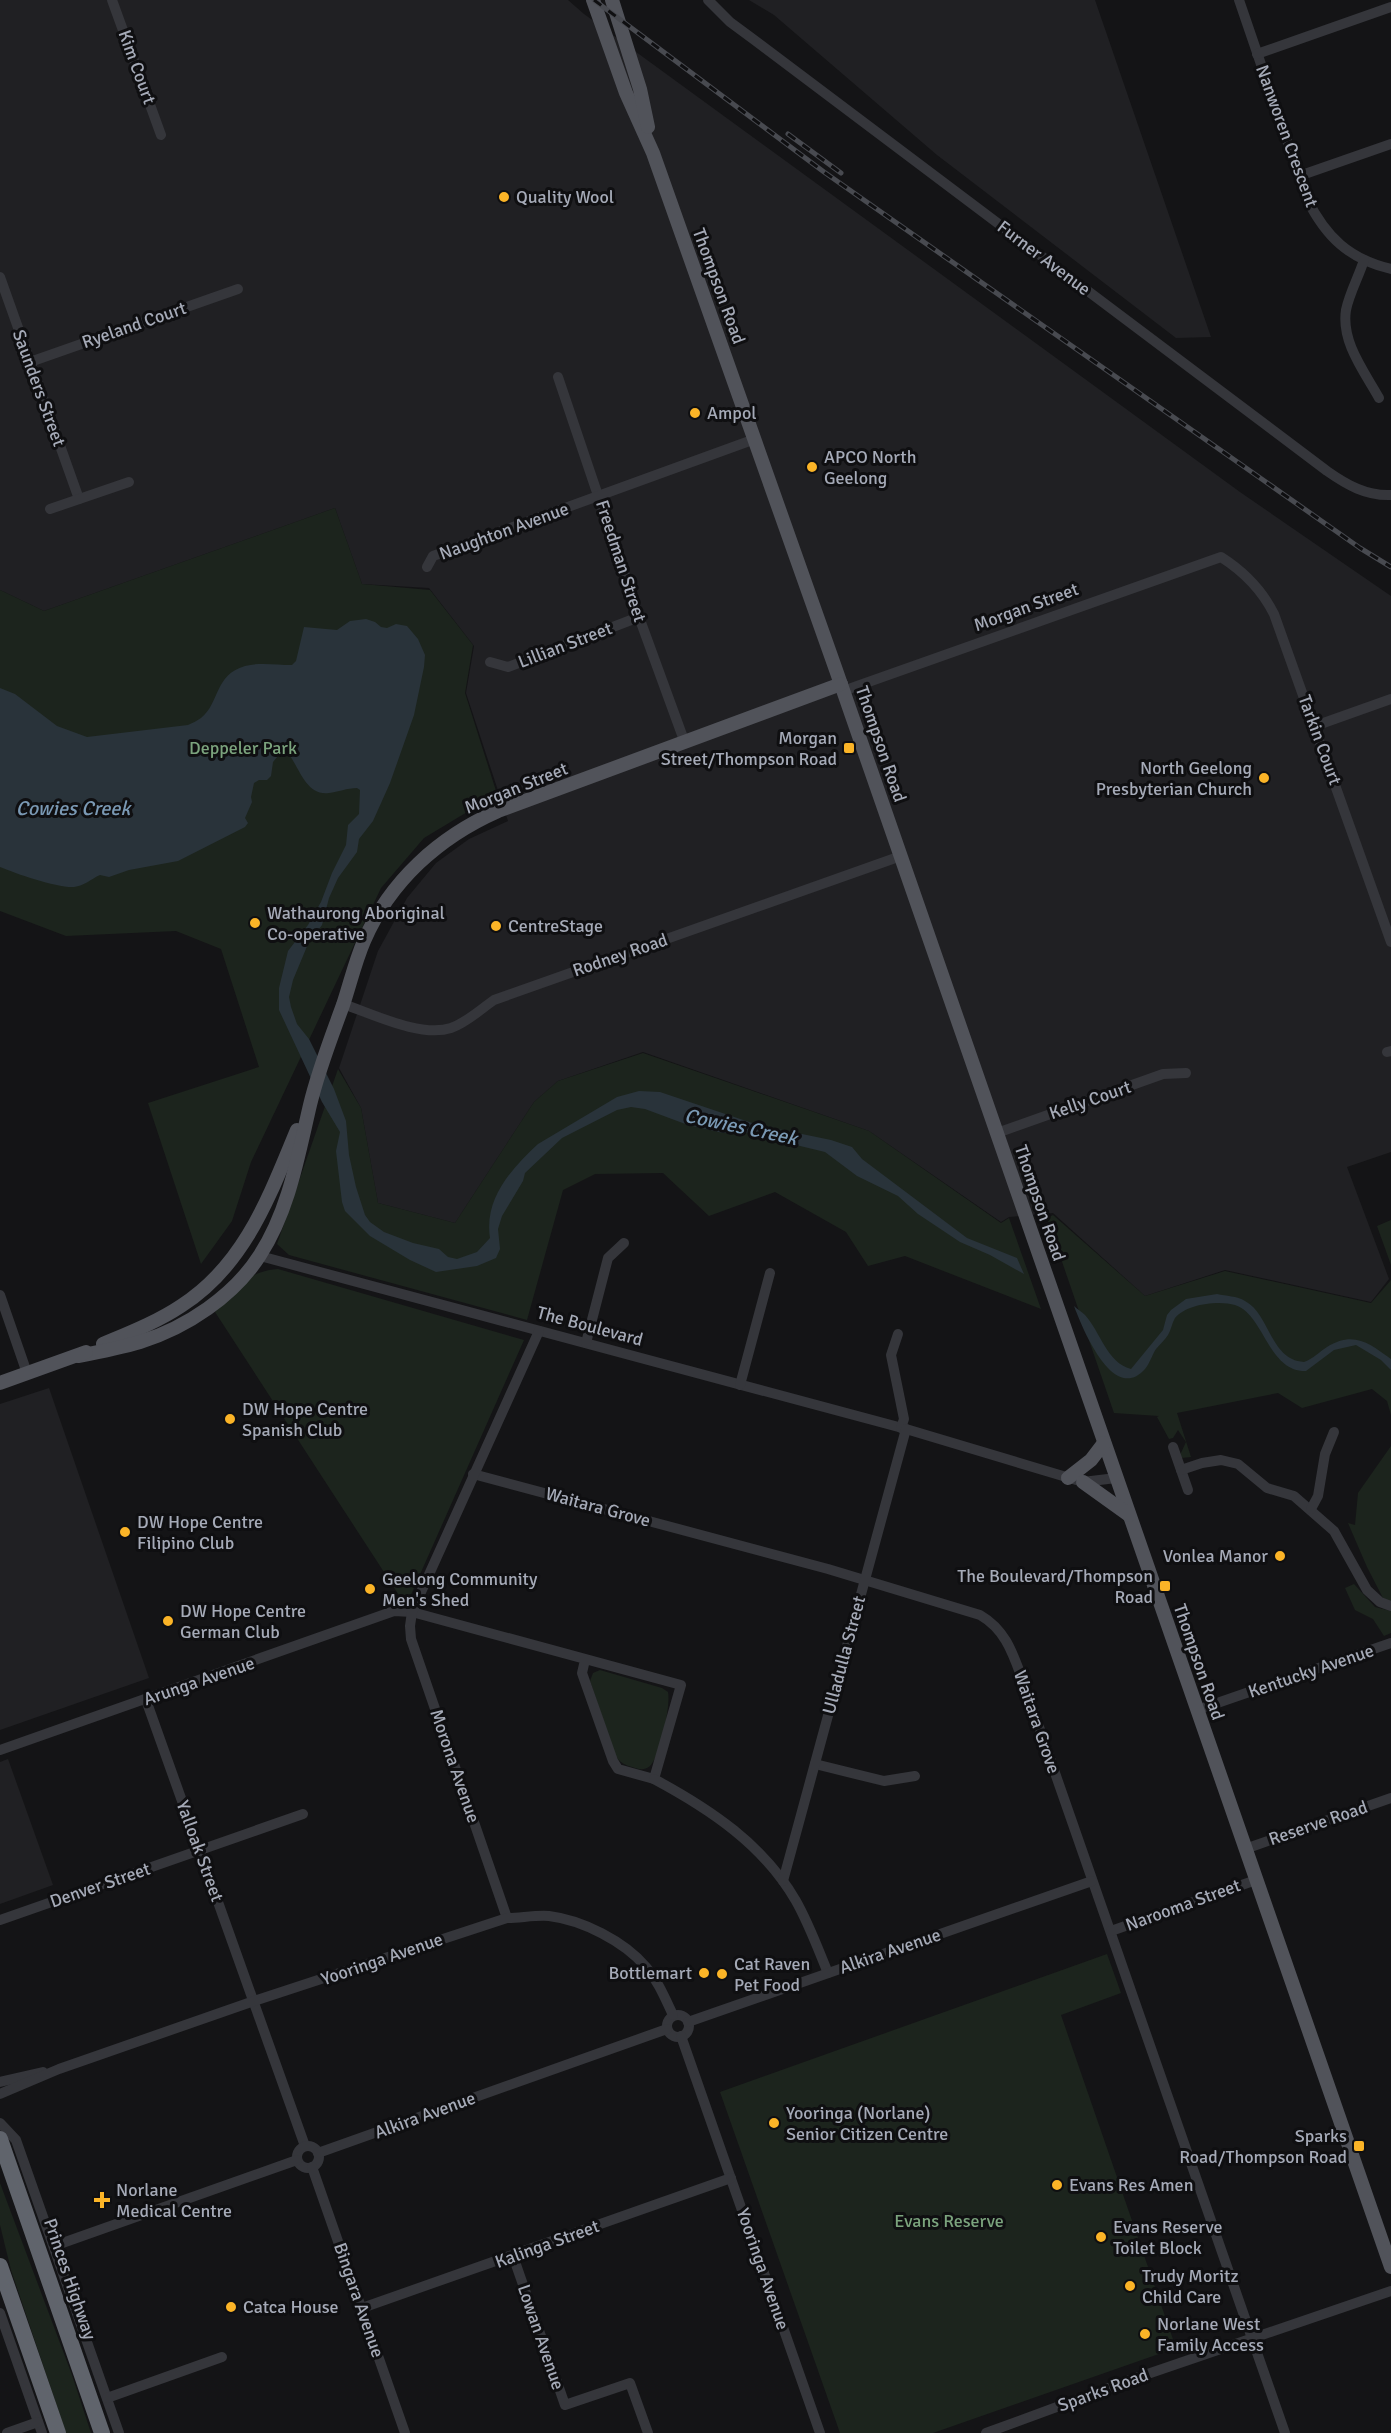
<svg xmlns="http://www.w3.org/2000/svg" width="1391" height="2433" font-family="Signika,sans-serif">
	<rect width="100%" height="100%" fill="#141416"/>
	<g fill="#202023">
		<path d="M 0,0 L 568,0 L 584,14 L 1240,492 L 1391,596 L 1391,1152 L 1347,1167 L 1389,1279 L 1371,1302 L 1225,1270 L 1145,1296 L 1053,1213 L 1009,1217 L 1001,1222 L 869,1131 L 643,1052 L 558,1081 L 534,1102 L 455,1223 L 378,1203 L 361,1108 L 339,1068 L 378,951 L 407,898 L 436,863 L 469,839 L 508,821 L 466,693 L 474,646 L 429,588 L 362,584 L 335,508 L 44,611 L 0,590 Z"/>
		<path d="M 749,0 L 1095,0 L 1211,337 L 1176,338 L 937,155 L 774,15 Z"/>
		<path d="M 49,1388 L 149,1678 L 0,1730 L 0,1404 Z"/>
		<path d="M 8,1759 L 53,1885 L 0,1904 L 0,1762 Z"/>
	</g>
	<g fill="#1c241d">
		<path d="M 335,508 L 362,584 L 430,590 L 473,645 L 465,693 L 497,794 L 424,838 L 381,888 L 251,1162 L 232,1221 L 201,1264 L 148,1103 L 259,1067 L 221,949 L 176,931 L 66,936 L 0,911 L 0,590 L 44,611 Z"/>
		<path d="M 643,1053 L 869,1131 L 1001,1223 L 1009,1218 L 1041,1309 L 905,1256 L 868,1266 L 846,1232 L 775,1192 L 709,1216 L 663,1173 L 595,1174 L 563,1190 L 527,1320 L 289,1255 L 277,1244 L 338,1069 L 361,1108 L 378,1203 L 455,1223 L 534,1102 L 558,1081 Z"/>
		<path d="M 1053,1215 L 1145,1296 L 1225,1271 L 1371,1303 L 1391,1280 L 1391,1415 L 1387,1401 L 1372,1389 L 1302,1408 L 1278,1393 L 1177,1413 L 1191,1457 L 1181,1458 L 1180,1455 L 1186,1442 L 1178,1430 L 1173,1438 L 1169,1439 L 1157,1417 L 1159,1416 L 1114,1413 L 1047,1218 Z"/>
		<path d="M 1391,1220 L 1391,1265 L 1377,1226 Z"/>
		<path d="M 278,1269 L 524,1340 L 406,1606 L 215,1312 C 237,1290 246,1271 278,1269 Z"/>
		<path d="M 1391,1446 L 1391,1603 L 1384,1600 L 1367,1567 L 1348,1523 L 1355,1525 L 1358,1493 Z"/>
		<path d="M 1354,1584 L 1375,1607 L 1391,1611 L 1391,1633 L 1384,1636 L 1373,1619 L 1355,1610 L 1345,1588 Z"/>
		<path d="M 600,1670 L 662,1688 L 668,1692 C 671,1705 660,1757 650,1766 C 644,1771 638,1769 632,1767 C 625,1765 621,1763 616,1757 L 590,1681 L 593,1673 Z"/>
		<path d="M 1107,1954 L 1121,1993 L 1061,2015 L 1176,2348 L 933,2433 L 840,2433 L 720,2092 Z"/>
		<path d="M 0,2183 L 72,2375 L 91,2433 L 66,2433 L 11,2270 L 0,2225 Z"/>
	</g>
	<g fill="#29333a">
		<path d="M 366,619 L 375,622 L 381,627 L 387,628 L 396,624 L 407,626 L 418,639 L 425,655 L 424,667 L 414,715 L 390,783 L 373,821 L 359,839 L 357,852 L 338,878 L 329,898 L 322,925 L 308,944 L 293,980 L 289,997 L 291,1007 L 297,1024 L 309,1039 L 334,1089 L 346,1121 L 349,1155 L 356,1187 L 365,1215 L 370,1222 L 384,1232 L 413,1243 L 439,1249 L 448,1257 L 457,1259 L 477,1252 L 490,1238 C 484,1199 511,1169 538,1144 L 617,1097 L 639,1091 L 660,1092 L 758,1125 L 831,1140 L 852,1147 L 862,1159 L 967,1238 L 1017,1258 L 1024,1274 L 990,1255 L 960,1242 L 918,1214 L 898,1196 L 857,1176 L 825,1152 L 747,1133 L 723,1133 L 688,1125 L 645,1109 L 631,1107 L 617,1110 L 562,1138 L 525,1173 L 523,1181 L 502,1216 L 498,1229 L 500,1249 L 496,1258 L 477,1266 L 436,1272 L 410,1260 L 370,1236 L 345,1211 L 342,1202 L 336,1151 L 340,1132 L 322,1102 L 279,1010 L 279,988 L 288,951 L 308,925 L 321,902 L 332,873 L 346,845 L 348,825 L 359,814 L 360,790 L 357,788 C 347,788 338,792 329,793 C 307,796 300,770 290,756 L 278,756 L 273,762 L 271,776 L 267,780 L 259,780 L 254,783 L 251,797 L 252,802 L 245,818 L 248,823 L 245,827 L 178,861 L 129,870 L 109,877 L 100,875 C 91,879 84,886 74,887 C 57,888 17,874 0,867 L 0,688 L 15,694 L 57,726 L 87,737 L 188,725 C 192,723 197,721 201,718 C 220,703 214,675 245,666 C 260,662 276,665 292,665 L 296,661 L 304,627 L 337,630 L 350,621 Z"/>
		<path d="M 1217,1294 C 1226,1296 1237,1296 1245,1301 C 1270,1314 1270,1360 1304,1362 C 1313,1359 1319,1352 1327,1347 C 1354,1330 1370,1344 1391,1359 L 1391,1370 L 1381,1360 L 1356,1345 L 1334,1350 L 1306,1371 C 1268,1372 1264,1314 1235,1305 C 1219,1300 1186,1304 1175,1318 C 1172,1323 1171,1330 1168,1335 C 1165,1340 1160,1344 1156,1349 C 1152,1355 1150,1363 1145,1369 C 1113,1405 1082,1327 1074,1306 C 1077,1309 1082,1312 1085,1315 C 1100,1331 1107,1363 1131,1369 L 1163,1330 L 1167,1315 L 1171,1310 L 1186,1299 Z"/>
	</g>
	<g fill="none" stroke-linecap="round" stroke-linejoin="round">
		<g stroke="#35363b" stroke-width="10">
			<path d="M 112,0 L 161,135"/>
			<path d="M 708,0 L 730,22 L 753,39 L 1327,471 C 1347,485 1366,496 1391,495"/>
			<path d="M 1239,0 L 1307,199 C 1326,237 1349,259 1391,269"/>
			<path d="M 1257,54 L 1391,7"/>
			<path d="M 1299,176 L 1391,144"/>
			<path d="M 1364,260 C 1359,276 1349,294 1346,310 C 1341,342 1364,371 1379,398"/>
			<path d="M 0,277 L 79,499"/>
			<path d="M 30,362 L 238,289"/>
			<path d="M 558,377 L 639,617 L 685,743"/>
			<path d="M 50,509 L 129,482"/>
			<path d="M 427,567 L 433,556 L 755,439"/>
			<path d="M 490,662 L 508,667 L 639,617"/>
			<path d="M 843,691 L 1221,557 C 1243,571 1262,590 1274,614 L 1391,942"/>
			<path d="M 1315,726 L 1391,699"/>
			<path d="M 343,1004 C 373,1014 421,1038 451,1028 C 466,1023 481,1009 494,1000 L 901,856"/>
			<path d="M 1387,1052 L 1391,1051"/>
			<path d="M 997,1133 L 1163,1074 L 1186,1073"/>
			<path d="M 260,1256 L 906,1429 L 1083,1482 L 1116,1478"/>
			<path d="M 0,1295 L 27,1373"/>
			<path d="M 898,1334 L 891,1355 L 904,1419 L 901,1428"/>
			<path d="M 586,1343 L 608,1258 L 624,1243"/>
			<path d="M 740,1385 L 770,1273"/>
			<path d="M 1173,1447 L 1188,1490"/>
			<path d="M 1181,1470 L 1202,1463 L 1221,1460 L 1238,1464 L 1267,1488 L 1294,1496 L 1334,1531 L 1367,1590 L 1380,1602 L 1391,1606"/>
			<path d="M 473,1474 L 828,1569 L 980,1615 C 1006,1630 1013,1654 1023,1681 L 1285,2433"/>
			<path d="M 1311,1509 L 1318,1496 L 1325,1454 L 1334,1432"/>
			<path d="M 146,1700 L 305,2146"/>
			<path d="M 1197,1710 L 1391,1643"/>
			<path d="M 0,1750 L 394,1611 L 412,1612 L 681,1685 L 654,1779 L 618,1769 L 613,1761 L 582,1673 L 585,1660"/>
			<path d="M 815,1764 L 884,1781 L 915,1776"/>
			<path d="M 654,1779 C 710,1809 764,1845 796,1901 C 809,1924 818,1949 828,1973"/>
			<path d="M 1245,1849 L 1391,1798"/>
			<path d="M 783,1881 L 906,1429"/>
			<path d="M 507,1918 L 411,1639 L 410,1626 L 412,1612 L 539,1331"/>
			<path d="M 0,1920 L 303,1814"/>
			<path d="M 1111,1931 L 1256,1880"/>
			<circle cx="678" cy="2026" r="11"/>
			<path d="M 688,2022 L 1092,1881"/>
			<path d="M 681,2036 L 820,2433"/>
			<path d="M 0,2082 L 43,2072"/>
			<path d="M 0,2094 L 59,2069 L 254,2001 L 507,1918 C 520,1918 535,1915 549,1916 C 582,1920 624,1941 646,1967 C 658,1981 665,1998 673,2015"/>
			<path d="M 0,2123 L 16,2140 L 119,2433"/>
			<circle cx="308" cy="2157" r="11"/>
			<path d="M 318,2153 L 667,2029"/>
			<path d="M 312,2167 L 405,2433"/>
			<path d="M 54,2246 L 297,2160"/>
			<path d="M 513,2256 L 565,2405 L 630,2383 L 648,2433"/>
			<path d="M 362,2308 L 731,2178"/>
			<path d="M 0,2313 L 42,2433"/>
			<path d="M 107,2398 L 222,2357"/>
			<path d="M 7,2433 L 38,2422"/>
			<path d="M 986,2433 L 1130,2380 L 1391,2291"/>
		</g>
		<g stroke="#51535a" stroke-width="14">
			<path d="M 593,0 L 626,93 L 653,153 L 836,670 L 1391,2267"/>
			<path d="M 612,0 L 640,89 L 648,127"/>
			<path d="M 103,1344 C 129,1333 157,1322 181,1306 C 245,1265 269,1197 297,1130"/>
			<path d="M 78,1356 C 99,1352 120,1348 140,1342 C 186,1328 234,1296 260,1255 C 289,1210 298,1156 310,1105 C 318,1071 331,1038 343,1005 C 350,984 355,962 364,941 C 390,881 439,837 498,811 L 841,684"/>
			<path d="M 0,1383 L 86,1352"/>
			<path d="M 1068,1478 L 1091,1460 L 1104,1443"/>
			<path d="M 1083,1482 L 1129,1515"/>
		</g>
		<g stroke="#60646c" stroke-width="16">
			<path d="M 0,2139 L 102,2433"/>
			<path d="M 0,2266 L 58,2433"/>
		</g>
		<defs>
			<g id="rail">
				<path d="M 594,0 L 824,172 L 1360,548 L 1391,567"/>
				<path d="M 788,134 L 841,173"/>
			</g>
		</defs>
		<use href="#rail" stroke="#484a50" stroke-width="5"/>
		<use href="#rail" stroke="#0f0f11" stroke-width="3" stroke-dasharray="9" stroke-linecap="butt"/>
	</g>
	<g fill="#fbb427" stroke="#0f0f11" stroke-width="2">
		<circle cx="504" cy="197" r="6"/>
		<circle cx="695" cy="413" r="6"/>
		<circle cx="812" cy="467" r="6"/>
		<rect x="843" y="742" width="12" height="12" rx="3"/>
		<circle cx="1264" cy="778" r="6"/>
		<circle cx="255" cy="923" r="6"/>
		<circle cx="496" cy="926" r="6"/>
		<circle cx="230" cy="1419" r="6"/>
		<circle cx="125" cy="1532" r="6"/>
		<circle cx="1280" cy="1556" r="6"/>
		<rect x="1159" y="1580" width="12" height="12" rx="3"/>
		<circle cx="370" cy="1589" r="6"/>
		<circle cx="168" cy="1621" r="6"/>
		<circle cx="704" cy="1973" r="6"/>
		<circle cx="722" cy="1974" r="6"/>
		<circle cx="774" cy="2123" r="6"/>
		<rect x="1353" y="2140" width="12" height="12" rx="3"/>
		<circle cx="1057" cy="2185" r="6"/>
		<path d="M99 2191h6v6h6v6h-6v6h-6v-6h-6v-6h6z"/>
		<circle cx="1101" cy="2237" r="6"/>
		<circle cx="1130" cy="2286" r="6"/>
		<circle cx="231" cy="2307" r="6"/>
		<circle cx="1145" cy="2334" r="6"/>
	</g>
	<g text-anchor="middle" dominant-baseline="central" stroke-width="6" stroke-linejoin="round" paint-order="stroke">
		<g font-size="18" fill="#a5aab7" stroke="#0f0f11">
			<text transform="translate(137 67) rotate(70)">Kim Court</text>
			<text transform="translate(1287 136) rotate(70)">Nanworen Crescent</text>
			<text transform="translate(1044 258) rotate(37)">Furner Avenue</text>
			<text transform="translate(719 286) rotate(70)">Thompson Road</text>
			<text transform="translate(134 325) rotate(-19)">Ryeland Court</text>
			<text transform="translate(39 388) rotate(70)">Saunders Street</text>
			<text transform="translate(504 531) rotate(-20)">Naughton Avenue</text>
			<text transform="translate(621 561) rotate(72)">Freedman Street</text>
			<text transform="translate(1026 607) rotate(-20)">Morgan Street</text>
			<text transform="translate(565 645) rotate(-21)">Lillian Street</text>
			<text transform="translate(1320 740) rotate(70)">Tarkin Court</text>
			<text transform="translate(881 744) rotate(71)">Thompson Road</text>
			<text transform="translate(516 788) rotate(-22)">Morgan Street</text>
			<text transform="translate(620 955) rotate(-19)">Rodney Road</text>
			<text transform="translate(1090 1100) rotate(-19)">Kelly Court</text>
			<text transform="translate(1040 1203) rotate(71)">Thompson Road</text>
			<text transform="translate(590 1326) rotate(15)">The Boulevard</text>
			<text transform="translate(598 1507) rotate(15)">Waitara Grove</text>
			<text transform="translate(844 1655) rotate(-75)">Ulladulla Street</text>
			<text transform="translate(1199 1662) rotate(71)">Thompson Road</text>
			<text transform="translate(1311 1671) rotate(-19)">Kentucky Avenue</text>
			<text transform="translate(199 1681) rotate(-19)">Arunga Avenue</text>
			<text transform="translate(1037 1722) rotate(71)">Waitara Grove</text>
			<text transform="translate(455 1766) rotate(71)">Morona Avenue</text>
			<text transform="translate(1318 1823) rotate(-19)">Reserve Road</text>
			<text transform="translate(200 1851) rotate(70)">Yalloak Street</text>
			<text transform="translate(100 1885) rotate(-19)">Denver Street</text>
			<text transform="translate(1183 1905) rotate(-20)">Narooma Street</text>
			<text transform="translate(890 1951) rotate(-19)">Alkira Avenue</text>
			<text transform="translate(382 1959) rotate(-19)">Yooringa Avenue</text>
			<text transform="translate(425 2115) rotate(-20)">Alkira Avenue</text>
			<text transform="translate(547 2244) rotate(-20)">Kalinga Street</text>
			<text transform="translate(763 2269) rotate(71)">Yooringa Avenue</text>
			<text transform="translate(70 2279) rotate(71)">Princes Highway</text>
			<text transform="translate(359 2300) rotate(71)">Bingara Avenue</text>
			<text transform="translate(541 2337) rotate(71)">Lowan Avenue</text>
			<text transform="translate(1103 2390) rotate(-20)">Sparks Road</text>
		</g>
		<g font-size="18" fill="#a5aab7" stroke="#0f0f11" text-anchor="start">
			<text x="516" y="197">Quality Wool</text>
			<text x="707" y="413">Ampol</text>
			<text x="824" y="457">APCO North<tspan x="824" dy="21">Geelong</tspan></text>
			<text x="837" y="738" text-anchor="end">Morgan<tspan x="837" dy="21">Street/Thompson Road</tspan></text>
			<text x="1252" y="768" text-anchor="end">North Geelong<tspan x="1252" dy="21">Presbyterian Church</tspan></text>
			<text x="267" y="913">Wathaurong Aboriginal<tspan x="267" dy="21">Co-operative</tspan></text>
			<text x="508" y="926">CentreStage</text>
			<text x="242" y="1409">DW Hope Centre<tspan x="242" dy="21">Spanish Club</tspan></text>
			<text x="137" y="1522">DW Hope Centre<tspan x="137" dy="21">Filipino Club</tspan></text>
			<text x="1268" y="1556" text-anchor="end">Vonlea Manor</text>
			<text x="1153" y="1576" text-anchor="end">The Boulevard/Thompson<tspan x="1153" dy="21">Road</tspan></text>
			<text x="382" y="1579">Geelong Community<tspan x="382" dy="21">Men's Shed</tspan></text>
			<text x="180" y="1611">DW Hope Centre<tspan x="180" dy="21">German Club</tspan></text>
			<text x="734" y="1964">Cat Raven<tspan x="734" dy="21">Pet Food</tspan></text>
			<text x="692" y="1973" text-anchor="end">Bottlemart</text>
			<text x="786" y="2113">Yooringa (Norlane)<tspan x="786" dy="21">Senior Citizen Centre</tspan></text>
			<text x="1347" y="2136" text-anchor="end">Sparks<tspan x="1347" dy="21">Road/Thompson Road</tspan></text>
			<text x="1069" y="2185">Evans Res Amen</text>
			<text x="116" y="2190">Norlane<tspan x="116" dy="21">Medical Centre</tspan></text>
			<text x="1113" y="2227">Evans Reserve<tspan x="1113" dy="21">Toilet Block</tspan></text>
			<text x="1142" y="2276">Trudy Moritz<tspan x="1142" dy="21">Child Care</tspan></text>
			<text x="243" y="2307">Catca House</text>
			<text x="1157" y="2324">Norlane West<tspan x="1157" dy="21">Family Access</tspan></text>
		</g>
		<g font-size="18" fill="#7ba37d" stroke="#0f0f11">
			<text x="243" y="748">Deppeler Park</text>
			<text x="949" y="2221">Evans Reserve</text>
		</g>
		<g font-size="20" font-style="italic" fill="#7a99b4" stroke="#0f0f11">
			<text x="73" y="808">Cowies Creek</text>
			<text transform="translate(741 1127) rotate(12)">Cowies Creek</text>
		</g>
	</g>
</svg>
